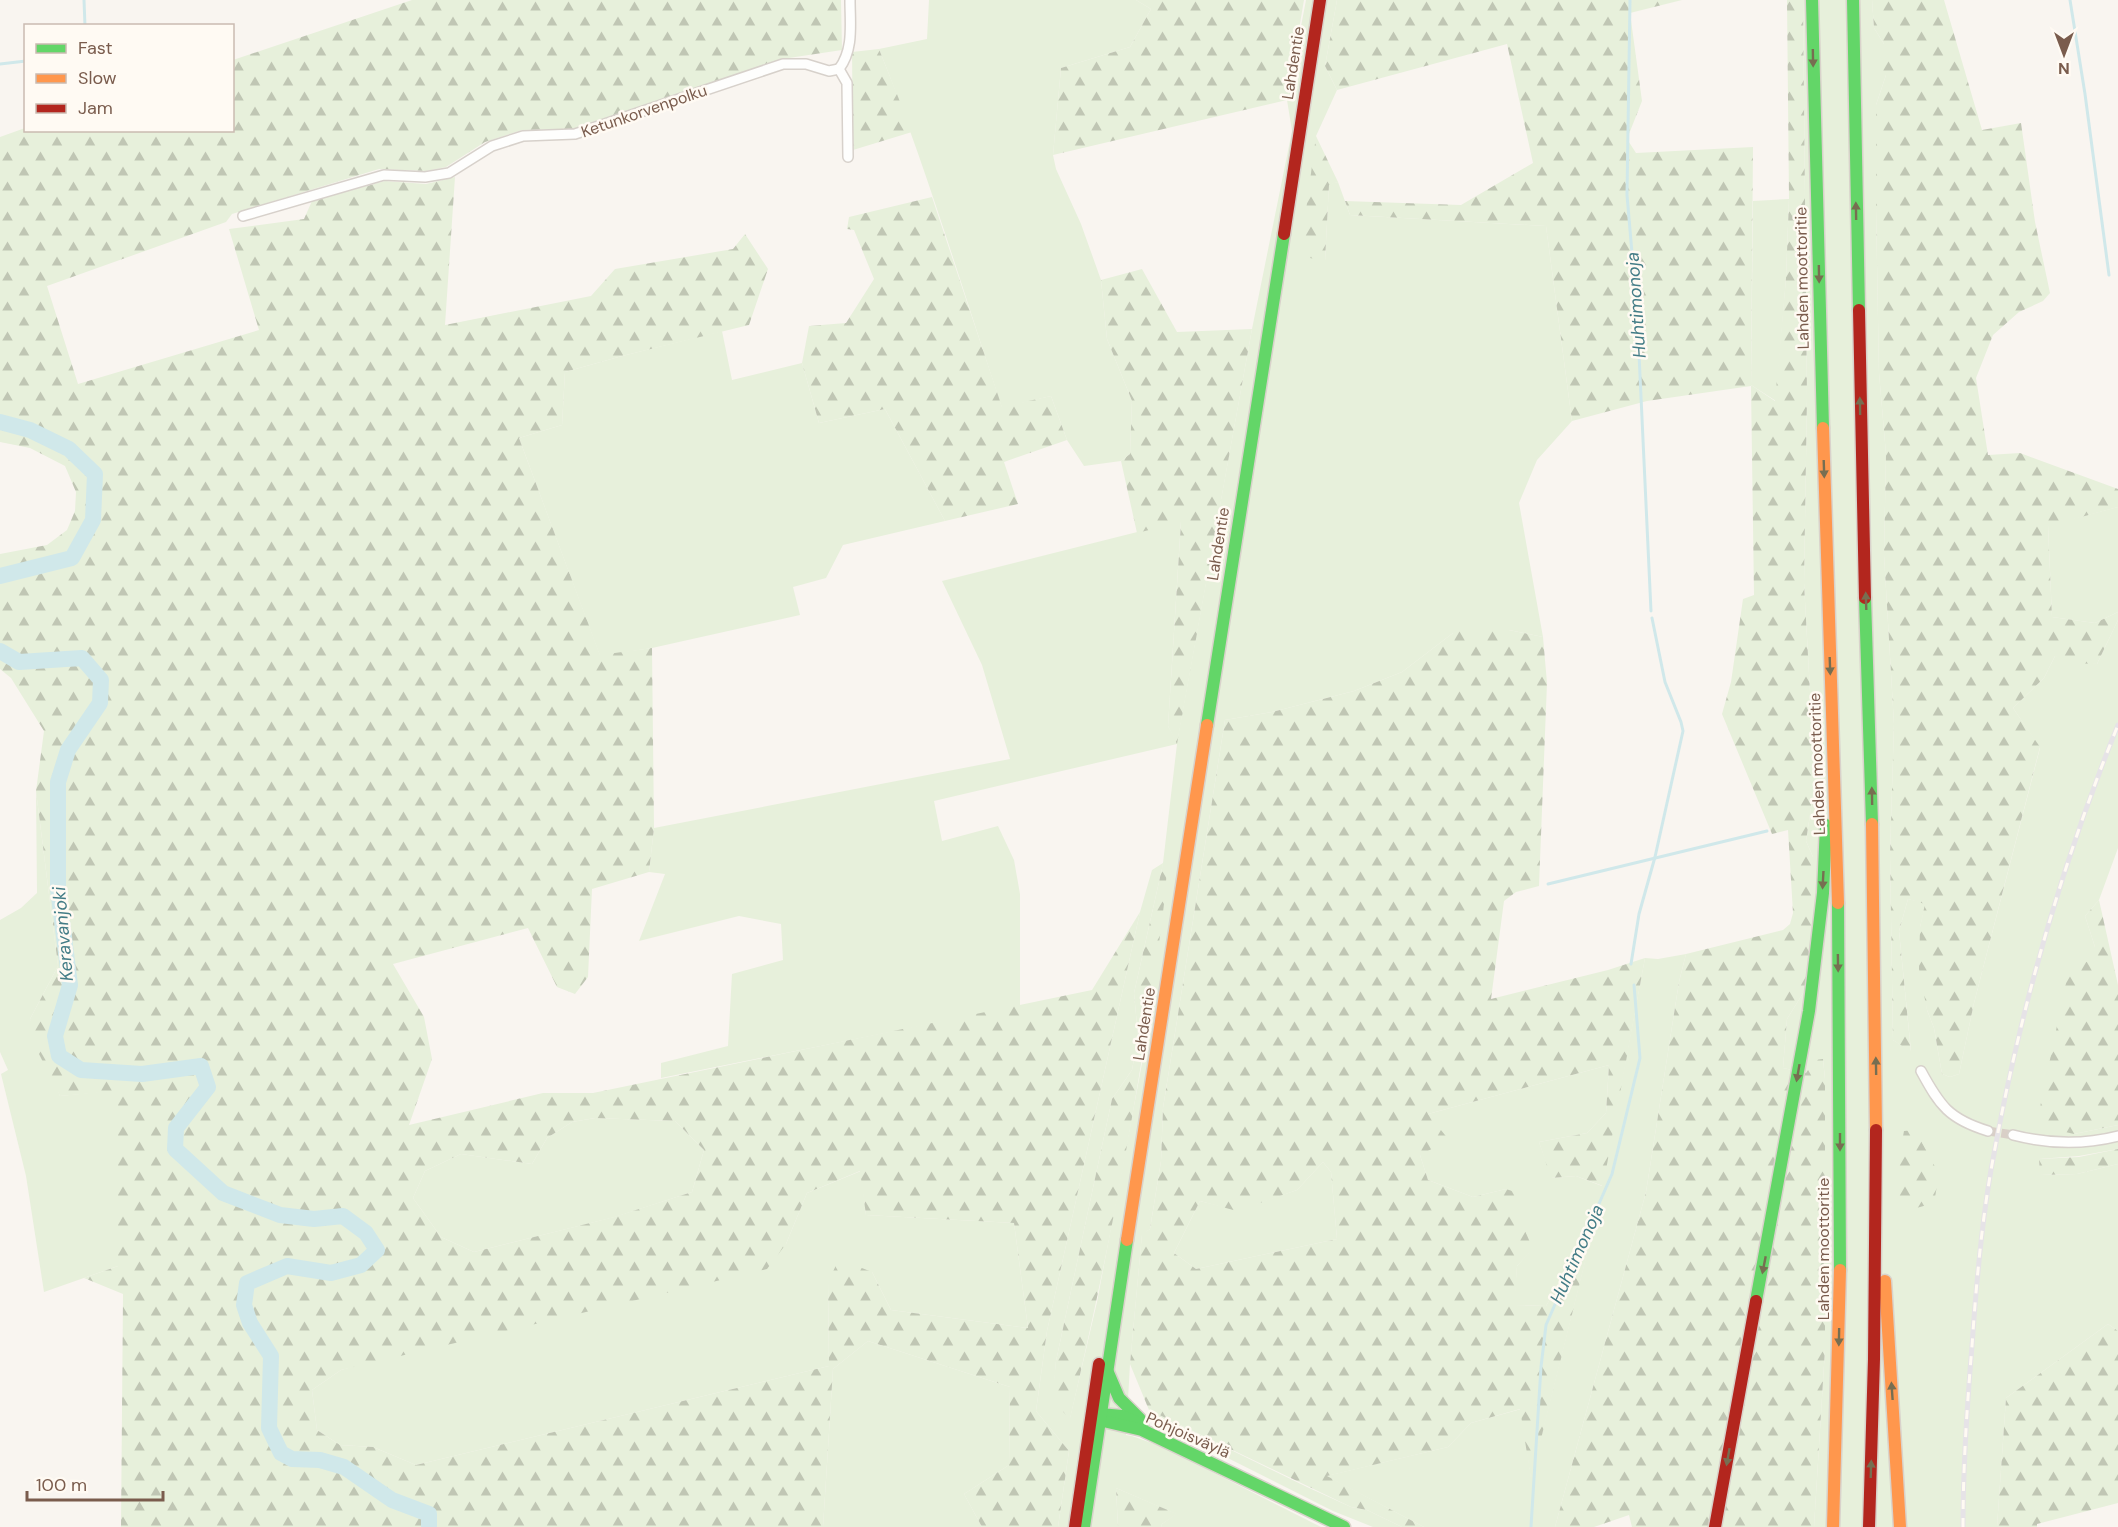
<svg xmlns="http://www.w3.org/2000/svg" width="2118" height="1527" font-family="'DM Sans',sans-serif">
	<defs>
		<pattern id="forest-firs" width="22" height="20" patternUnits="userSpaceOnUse" patternTransform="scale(1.5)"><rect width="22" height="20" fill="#e7f0db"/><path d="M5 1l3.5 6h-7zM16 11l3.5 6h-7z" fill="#c0c6b4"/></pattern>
	</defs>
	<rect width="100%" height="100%" fill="#f9f5f0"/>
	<g fill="#e7f0db" fill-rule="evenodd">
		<path d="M 929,0 L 1136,0 L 1151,9 L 1130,47 L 1061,68 L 1053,155 L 1056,169 L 1081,224 L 1101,280 L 1107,339 L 1132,401 L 1130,454 L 1121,461 L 1084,466 L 1067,440 L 1051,396 L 1002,408 C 962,288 926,166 879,49 L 927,39 Z"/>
		<path d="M 1306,0 L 1337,0 L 1325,66 L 1337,90 L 1316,136 L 1325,261 L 1329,184 L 1338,182 L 1350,215 L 1546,226 L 1572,421 L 1537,460 L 1519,503 L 1543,637 L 1509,630 L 1453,633 L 1402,672 L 1354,691 L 1272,712 L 1225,720 L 1163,1108 L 1161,1161 L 1150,1229 L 1142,1235 L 1130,1364 L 1126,1435 L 1132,1436 L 1163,1447 L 1321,1527 L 1161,1527 L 1162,1524 L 1176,1514 L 1116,1488 L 1118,1527 L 1058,1527 L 1069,1451 L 1036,1411 L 1047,1331 L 1140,912 L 1152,870 L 1163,863 L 1177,744 L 934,801 L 942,841 L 998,826 L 1014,860 L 1020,894 L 1020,1006 L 661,1078 L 661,1063 L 728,1046 L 732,974 L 783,960 L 781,924 L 739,916 L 639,941 L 665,874 L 649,872 L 654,828 L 1010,759 L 982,665 L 942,581 L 1181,521 L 1168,726 L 1177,742 L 1252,329 L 1292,131 L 1287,100 ZM 1163,864 L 1143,1058 L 1097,1302 L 1070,1418 L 1053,1400 L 1056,1361 L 1112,1099 L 1132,1070 L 1138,1036 L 1134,993 Z"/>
		<path d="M 1803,0 L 1872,0 L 1874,28 L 1884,44 L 1886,75 L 1876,105 L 1876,207 L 1879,373 L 1886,454 L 1884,555 L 1894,724 L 1890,855 L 1893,1040 L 1911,1051 L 1899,931 L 1908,899 L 1926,903 L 1920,927 L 1927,1010 L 1934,1028 L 1942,1074 L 1950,1077 L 1959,1074 L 1974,1003 L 2040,748 L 2013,708 L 2044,678 L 2055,656 L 2097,664 L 2118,620 L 2118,848 L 2099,900 L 2085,916 L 2095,947 L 2092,961 L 2074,1134 L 2118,1125 L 2118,1149 L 2079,1156 L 2039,1159 L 2041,1175 L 2077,1174 L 2118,1164 L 2118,1331 L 2108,1324 L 2006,1398 L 1997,1527 L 1814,1527 L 1825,1349 L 1825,1079 L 1823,1059 L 1806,1073 L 1783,1068 L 1787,1019 L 1805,990 L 1813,857 L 1806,841 L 1815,782 L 1804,583 L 1807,397 Z"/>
		<path d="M 1789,199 L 1786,278 L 1776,401 L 1751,385 L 1753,201 Z"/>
		<path d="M 722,331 L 732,380 L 802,363 L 819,423 L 885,409 L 945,521 L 843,545 L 826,578 L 793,587 L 800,615 L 652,648 L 600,656 L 519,438 L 562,425 L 565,372 L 622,356 Z"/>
		<path d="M 2118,507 L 2118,612 L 2095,623 L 2052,617 L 2048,525 Z"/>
		<path d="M 36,791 L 58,966 L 30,1019 L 60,1096 L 118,1090 L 118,1266 L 44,1292 L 26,1176 L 1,1074 L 8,1070 L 0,1052 L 0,920 L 21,908 L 37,893 Z"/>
		<path d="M 1686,954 L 1679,982 L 1646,1192 L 1555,1527 L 1424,1527 L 1326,1476 L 1448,1447 L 1471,1423 L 1521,1409 L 1531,1477 L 1595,1221 L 1546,1306 L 1514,1305 L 1517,1266 L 1532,1249 L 1506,1189 L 1473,1197 L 1428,1180 L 1420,1155 L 1428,1114 L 1609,1065 L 1606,1113 L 1587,1133 L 1539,1142 L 1552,1178 L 1576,1176 L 1602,1186 L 1645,958 L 1658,959 Z"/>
		<path d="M 595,1118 L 675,1121 L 704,1150 L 692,1192 L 615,1217 L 474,1252 L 441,1237 L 413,1198 L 425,1171 L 461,1154 L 532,1164 L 547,1138 L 572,1122 Z"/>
		<path d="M 1323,1162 L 1331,1172 L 1337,1239 L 1196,1269 L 1174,1253 L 1200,1201 L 1237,1210 L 1297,1190 Z"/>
		<path d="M 861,1171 L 866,1215 L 1014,1223 L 1028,1328 L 891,1310 L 872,1272 L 828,1282 L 829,1366 L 416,1465 L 373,1447 L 340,1445 L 317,1430 L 312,1390 L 341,1370 L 786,1244 L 807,1193 Z"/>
		<path d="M 868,1341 L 1010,1387 L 1009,1465 L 964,1494 L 982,1527 L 823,1527 L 833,1369 Z"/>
		<path d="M 1149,1410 L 1307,1487 L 1351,1507 L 1367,1510 L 1402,1527 L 1373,1527 L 1333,1511 L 1170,1429 L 1152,1417 Z"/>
	</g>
	<g fill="url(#forest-firs)" fill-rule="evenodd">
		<path d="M 412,0 L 841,0 L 842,50 L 782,59 L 573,129 L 522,130 L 485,142 L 446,167 L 426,171 L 379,169 L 232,214 L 226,222 L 47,286 L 78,384 L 259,330 L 229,229 L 304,219 L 312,201 L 385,181 L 426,184 L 455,177 L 445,325 L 591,296 L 615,269 L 733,249 L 745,234 L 768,269 L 749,325 L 622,356 L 565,372 L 562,425 L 519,438 L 600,655 L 652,648 L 654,828 L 649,872 L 592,889 L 588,977 L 575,994 L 557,987 L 528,928 L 393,964 L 424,1017 L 432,1059 L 409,1125 L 543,1093 L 593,1093 L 1092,990 L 1140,912 L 1047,1331 L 1036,1411 L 1069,1451 L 1058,1527 L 982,1527 L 964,1494 L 1009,1465 L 1010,1387 L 868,1341 L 833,1369 L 823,1527 L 121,1527 L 123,1294 L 84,1278 L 118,1266 L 118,1091 L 60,1096 L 33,1042 L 30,1019 L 58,966 L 36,791 L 44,731 L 11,678 L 0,669 L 0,554 L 47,545 L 67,530 L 75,511 L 76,492 L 65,466 L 30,448 L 0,442 L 0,137 L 25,128 L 26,130 L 232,130 L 233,60 ZM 595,1118 L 675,1121 L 704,1150 L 692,1192 L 614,1217 L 474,1252 L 441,1237 L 413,1198 L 425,1171 L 461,1154 L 532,1164 L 547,1138 L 572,1122 ZM 860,1171 L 866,1215 L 1014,1223 L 1028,1328 L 891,1310 L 872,1272 L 839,1259 L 828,1282 L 829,1366 L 416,1465 L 373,1447 L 340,1445 L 317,1430 L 312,1390 L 341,1370 L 767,1269 L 786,1244 L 807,1193 Z"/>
		<path d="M 1136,0 L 1304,0 L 1287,100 L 1053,155 L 1061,68 L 1130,47 L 1151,9 Z"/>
		<path d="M 1337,0 L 1682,0 L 1630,13 L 1642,101 L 1627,139 L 1636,153 L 1753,147 L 1751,385 L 1775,401 L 1786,278 L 1789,199 L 1787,0 L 1803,0 L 1807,397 L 1804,583 L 1815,782 L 1806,841 L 1813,857 L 1813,925 L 1805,990 L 1787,1019 L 1783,1068 L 1806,1073 L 1815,1060 L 1823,1059 L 1825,1079 L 1825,1349 L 1814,1527 L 1632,1527 L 1629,1515 L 1594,1527 L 1555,1527 L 1646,1192 L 1679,982 L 1686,954 L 1783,930 L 1790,924 L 1793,913 L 1788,830 L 1772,834 L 1722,714 L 1731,682 L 1743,599 L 1754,595 L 1751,386 L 1647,401 L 1572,421 L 1546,226 L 1350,215 L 1345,201 L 1461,205 L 1533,163 L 1507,44 L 1337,90 L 1325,66 Z"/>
		<path d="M 1872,0 L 1944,0 L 1982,130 L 2021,123 L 2035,222 L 2050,293 L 2043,301 L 2019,312 L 1993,335 L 1976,378 L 1988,455 L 2020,453 L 2118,489 L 2118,507 L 2048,526 L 2052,617 L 2095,623 L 2118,612 L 2118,620 L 2097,664 L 2067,663 L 2055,656 L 2044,678 L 2013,708 L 2040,747 L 1974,1003 L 1959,1074 L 1950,1077 L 1942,1074 L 1934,1028 L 1927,1010 L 1919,969 L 1920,927 L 1925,904 L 1908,899 L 1899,931 L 1911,1052 L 1893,1040 L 1890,855 L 1894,724 L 1884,555 L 1886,454 L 1879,373 L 1876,207 L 1876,105 L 1886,75 L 1874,67 L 1884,44 L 1874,28 Z"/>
		<path d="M 879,49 L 912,132 L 853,150 L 852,52 Z"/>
		<path d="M 1316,136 L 1338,182 L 1329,185 L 1325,261 L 1310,258 L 1301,247 Z"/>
		<path d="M 932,197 L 1002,407 L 1051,396 L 1067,440 L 1004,462 L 1018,504 L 945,521 L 885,409 L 819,423 L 802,363 L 809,326 L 846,323 L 874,279 L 854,230 L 847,229 L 849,217 Z"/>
		<path d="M 1142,269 L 1177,332 L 1252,329 L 1177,744 L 1168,726 L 1181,522 L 1137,533 L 1121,461 L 1130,454 L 1132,401 L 1107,339 L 1101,280 Z"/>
		<path d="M 1467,628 L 1509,630 L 1543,637 L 1547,683 L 1539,886 L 1516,892 L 1504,901 L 1491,999 L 1608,970 L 1645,958 L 1603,1186 L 1576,1176 L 1551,1178 L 1539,1142 L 1587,1133 L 1606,1113 L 1609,1065 L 1428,1114 L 1449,1140 L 1420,1155 L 1428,1180 L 1473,1197 L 1506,1189 L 1524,1195 L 1517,1213 L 1533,1249 L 1517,1266 L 1515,1305 L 1546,1306 L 1596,1218 L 1531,1479 L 1520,1409 L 1471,1423 L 1448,1447 L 1327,1476 L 1424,1527 L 1402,1527 L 1367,1510 L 1351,1507 L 1149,1410 L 1130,1364 L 1142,1234 L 1150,1229 L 1161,1161 L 1163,1108 L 1225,720 L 1272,712 L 1354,691 L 1402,672 L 1453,633 ZM 1323,1162 L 1331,1172 L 1337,1239 L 1196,1269 L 1174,1253 L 1200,1201 L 1237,1211 L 1297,1190 Z"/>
		<path d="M 1163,864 L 1167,868 C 1164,921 1154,973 1147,1026 C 1127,1158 1100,1289 1070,1419 L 1052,1400 L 1056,1361 L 1112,1099 L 1132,1070 L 1138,1036 L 1134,993 Z"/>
		<path d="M 2099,900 L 2118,985 L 2118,1125 L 2074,1134 L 2044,1127 L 2038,1117 L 2069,968 L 2092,960 L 2091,953 L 2095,947 L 2085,916 Z"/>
		<path d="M 1915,1130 L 1939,1174 L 1934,1203 L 1899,1213 L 1899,1158 L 1904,1131 Z"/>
		<path d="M 2118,1149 L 2118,1164 L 2077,1174 L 2040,1175 L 2039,1159 L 2079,1157 Z"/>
		<path d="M 2108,1324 L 2118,1331 L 2118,1503 L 2037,1524 L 2037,1527 L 1997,1527 L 2006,1398 Z"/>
		<path d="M 1116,1488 L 1177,1514 L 1162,1524 L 1161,1527 L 1118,1527 Z"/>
	</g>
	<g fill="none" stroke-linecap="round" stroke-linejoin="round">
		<g stroke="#d0e8ea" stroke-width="3">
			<path d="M 84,0 L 85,26"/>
			<path d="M 1630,0 L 1627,195 L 1637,311 L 1651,611"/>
			<path d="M 2070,0 L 2085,94 L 2109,275"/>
			<path d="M 0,64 L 26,61"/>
			<path d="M 1548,884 L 1767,831"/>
			<path d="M 1631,964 L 1639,914 L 1655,857 L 1683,731 L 1681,722 L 1665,682 L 1652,618"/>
			<path d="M 1531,1527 L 1541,1367 L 1546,1325 L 1612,1174 L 1640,1058 L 1634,985"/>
		</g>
		<g stroke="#d0e8ea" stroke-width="16">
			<path d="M 0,422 L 30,430 L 69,449 L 95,474 L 93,520 L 72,558 L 0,576"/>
			<path d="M 0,651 L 19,662 L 82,658 L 101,680 L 100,703 L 68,750 L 58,782 L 58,889 L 70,985 L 55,1036 L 59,1056 L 81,1070 L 142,1074 L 201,1066 L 208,1087 L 176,1128 L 175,1149 L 223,1193 L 280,1215 L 314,1219 L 343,1216 L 366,1233 L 377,1250 L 361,1265 L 331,1273 L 287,1266 L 247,1283 L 244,1305 L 250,1323 L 271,1356 L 269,1428 L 281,1453 L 292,1459 L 320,1460 L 344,1467 L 392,1500 L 429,1514 L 429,1527"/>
		</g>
		<path stroke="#d9cfc7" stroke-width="9" stroke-dasharray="9 4.5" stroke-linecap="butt" d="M 1988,1131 L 2013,1135"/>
		<defs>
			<g id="street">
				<path d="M 839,69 L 847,83 L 848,157"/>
				<path d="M 839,69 C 854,49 850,24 850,0"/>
				<path d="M 243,216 L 384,175 L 425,177 L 449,173 L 492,146 L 523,136 L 575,134 L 783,64 L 806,64 L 829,71 L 839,69"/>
				<path d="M 1921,1071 C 1940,1106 1949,1119 1988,1131"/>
				<path d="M 2013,1135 C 2048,1144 2083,1145 2118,1136"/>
			</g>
			<g id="fast">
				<path d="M 1812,0 L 1823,428"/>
				<path d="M 1853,0 L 1859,310"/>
				<path d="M 1865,598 L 1872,824"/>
				<path d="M 1207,725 L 1284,234"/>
				<path d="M 1838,903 L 1840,1270"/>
				<path d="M 1756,1301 L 1809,1011 L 1823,893 L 1826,825"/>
				<path d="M 1107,1370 L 1119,1398 L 1140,1419"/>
				<path d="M 1100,1414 L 1122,1416 L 1142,1424"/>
				<path d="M 1094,1417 L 1099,1420 L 1142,1430 L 1344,1527"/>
				<path d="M 1084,1527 L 1127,1240"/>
			</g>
			<g id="slow">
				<path d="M 1823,428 L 1838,903"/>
				<path d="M 1872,824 L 1876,1130"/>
				<path d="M 1127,1240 L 1207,725"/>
				<path d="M 1885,1281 L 1900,1527"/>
				<path d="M 1833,1527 L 1840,1270"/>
			</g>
			<g id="jam">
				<path d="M 1284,234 L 1320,0"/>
				<path d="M 1859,310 L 1865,598"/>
				<path d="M 1075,1527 L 1099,1364"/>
				<path d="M 1715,1527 L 1756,1301"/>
				<path d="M 1869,1527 L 1874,1359 L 1876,1130"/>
			</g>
		</defs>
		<use href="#street" stroke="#d7d1cb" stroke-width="12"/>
		<use href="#fast" stroke="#d9d2cb" stroke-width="15"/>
		<use href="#slow" stroke="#d9d2cb" stroke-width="15"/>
		<use href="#jam" stroke="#d9d2cb" stroke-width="15"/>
		<use href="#street" stroke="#fefefd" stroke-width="9"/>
		<use href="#fast" stroke="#63d668" stroke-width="12"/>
		<use href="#slow" stroke="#ff974d" stroke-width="12"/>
		<use href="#jam" stroke="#b3261e" stroke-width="12"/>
		<defs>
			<path id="rail" d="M 1963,1527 C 1963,1466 1967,1406 1972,1346 C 1976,1287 1981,1228 1991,1170 C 2018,1018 2060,868 2118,725"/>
		</defs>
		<use href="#rail" stroke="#e6e3e7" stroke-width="5"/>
		<use href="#rail" stroke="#fffaf3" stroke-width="3" stroke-dasharray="9" stroke-linecap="butt"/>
	</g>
	<defs><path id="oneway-solid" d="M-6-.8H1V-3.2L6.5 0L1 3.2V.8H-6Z" transform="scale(1.5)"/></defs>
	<g fill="#776e51">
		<use href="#oneway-solid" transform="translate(1813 58) rotate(89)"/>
		<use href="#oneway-solid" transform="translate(1856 211) rotate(-91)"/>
		<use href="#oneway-solid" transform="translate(1819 274) rotate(89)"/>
		<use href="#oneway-solid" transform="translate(1860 406) rotate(-91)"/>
		<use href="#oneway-solid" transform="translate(1824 469) rotate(88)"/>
		<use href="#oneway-solid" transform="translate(1866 601) rotate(-92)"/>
		<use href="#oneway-solid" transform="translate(1830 666) rotate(88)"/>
		<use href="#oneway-solid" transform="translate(1872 796) rotate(-91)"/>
		<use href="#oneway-solid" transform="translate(1823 880) rotate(93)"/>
		<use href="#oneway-solid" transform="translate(1838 963) rotate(89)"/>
		<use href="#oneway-solid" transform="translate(1876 1066) rotate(-91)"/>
		<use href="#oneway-solid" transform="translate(1798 1073) rotate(100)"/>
		<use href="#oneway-solid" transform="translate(1840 1142) rotate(90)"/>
		<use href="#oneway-solid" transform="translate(1764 1265) rotate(101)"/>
		<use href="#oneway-solid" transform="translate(1839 1337) rotate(91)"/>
		<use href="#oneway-solid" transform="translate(1892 1391) rotate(-94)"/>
		<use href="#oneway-solid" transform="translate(1728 1457) rotate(100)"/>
		<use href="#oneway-solid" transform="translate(1871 1469) rotate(-88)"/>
	</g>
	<g text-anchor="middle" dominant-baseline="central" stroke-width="5" stroke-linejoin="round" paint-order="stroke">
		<g font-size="16" fill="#7a5c4d" stroke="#fffaf3">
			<text transform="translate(1293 63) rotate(-81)">Lahdentie</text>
			<text transform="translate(644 111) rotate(-19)">Ketunkorvenpolku</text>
			<text transform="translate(1802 278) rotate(-91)">Lahden moottoritie</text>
			<text transform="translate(1218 544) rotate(-81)">Lahdentie</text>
			<text transform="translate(1817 764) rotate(-92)">Lahden moottoritie</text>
			<text transform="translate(1144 1024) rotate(-81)">Lahdentie</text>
			<text transform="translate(1823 1249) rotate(-90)">Lahden moottoritie</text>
			<text transform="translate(1188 1435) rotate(24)">Pohjoisväylä</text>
		</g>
		<g font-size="18" font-style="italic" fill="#437c86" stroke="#fffaf3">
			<text transform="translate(1636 305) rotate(-94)">Huhtimonoja</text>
			<text transform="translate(63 934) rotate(-95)">Keravanjoki</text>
			<text transform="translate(1577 1254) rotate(-66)">Huhtimonoja</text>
		</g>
	</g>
	<rect x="24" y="24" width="210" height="108" fill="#fffaf3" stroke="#cabbb1" stroke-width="1.5"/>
	<rect x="36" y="44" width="30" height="9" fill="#63d668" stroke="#cabbb1" stroke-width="1.5"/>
	<text x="78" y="54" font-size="18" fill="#7a5c4d">Fast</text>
	<rect x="36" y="74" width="30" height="9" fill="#ff974d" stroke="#cabbb1" stroke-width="1.5"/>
	<text x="78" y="84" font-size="18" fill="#7a5c4d">Slow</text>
	<rect x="36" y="104" width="30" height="9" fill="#b3261e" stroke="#cabbb1" stroke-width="1.5"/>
	<text x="78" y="114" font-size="18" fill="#7a5c4d">Jam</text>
	<g transform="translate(2064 54) rotate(180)" stroke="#fffaf3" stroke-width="4.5" paint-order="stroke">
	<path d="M0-4.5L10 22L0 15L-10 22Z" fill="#7a5c4d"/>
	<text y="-9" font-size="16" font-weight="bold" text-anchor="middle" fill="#7a5c4d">N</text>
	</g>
	<path d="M27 1491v9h136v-9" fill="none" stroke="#7a5c4d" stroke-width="3"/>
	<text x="36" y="1491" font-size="18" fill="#7a5c4d" stroke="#fffaf3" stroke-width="4.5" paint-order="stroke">100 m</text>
</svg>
